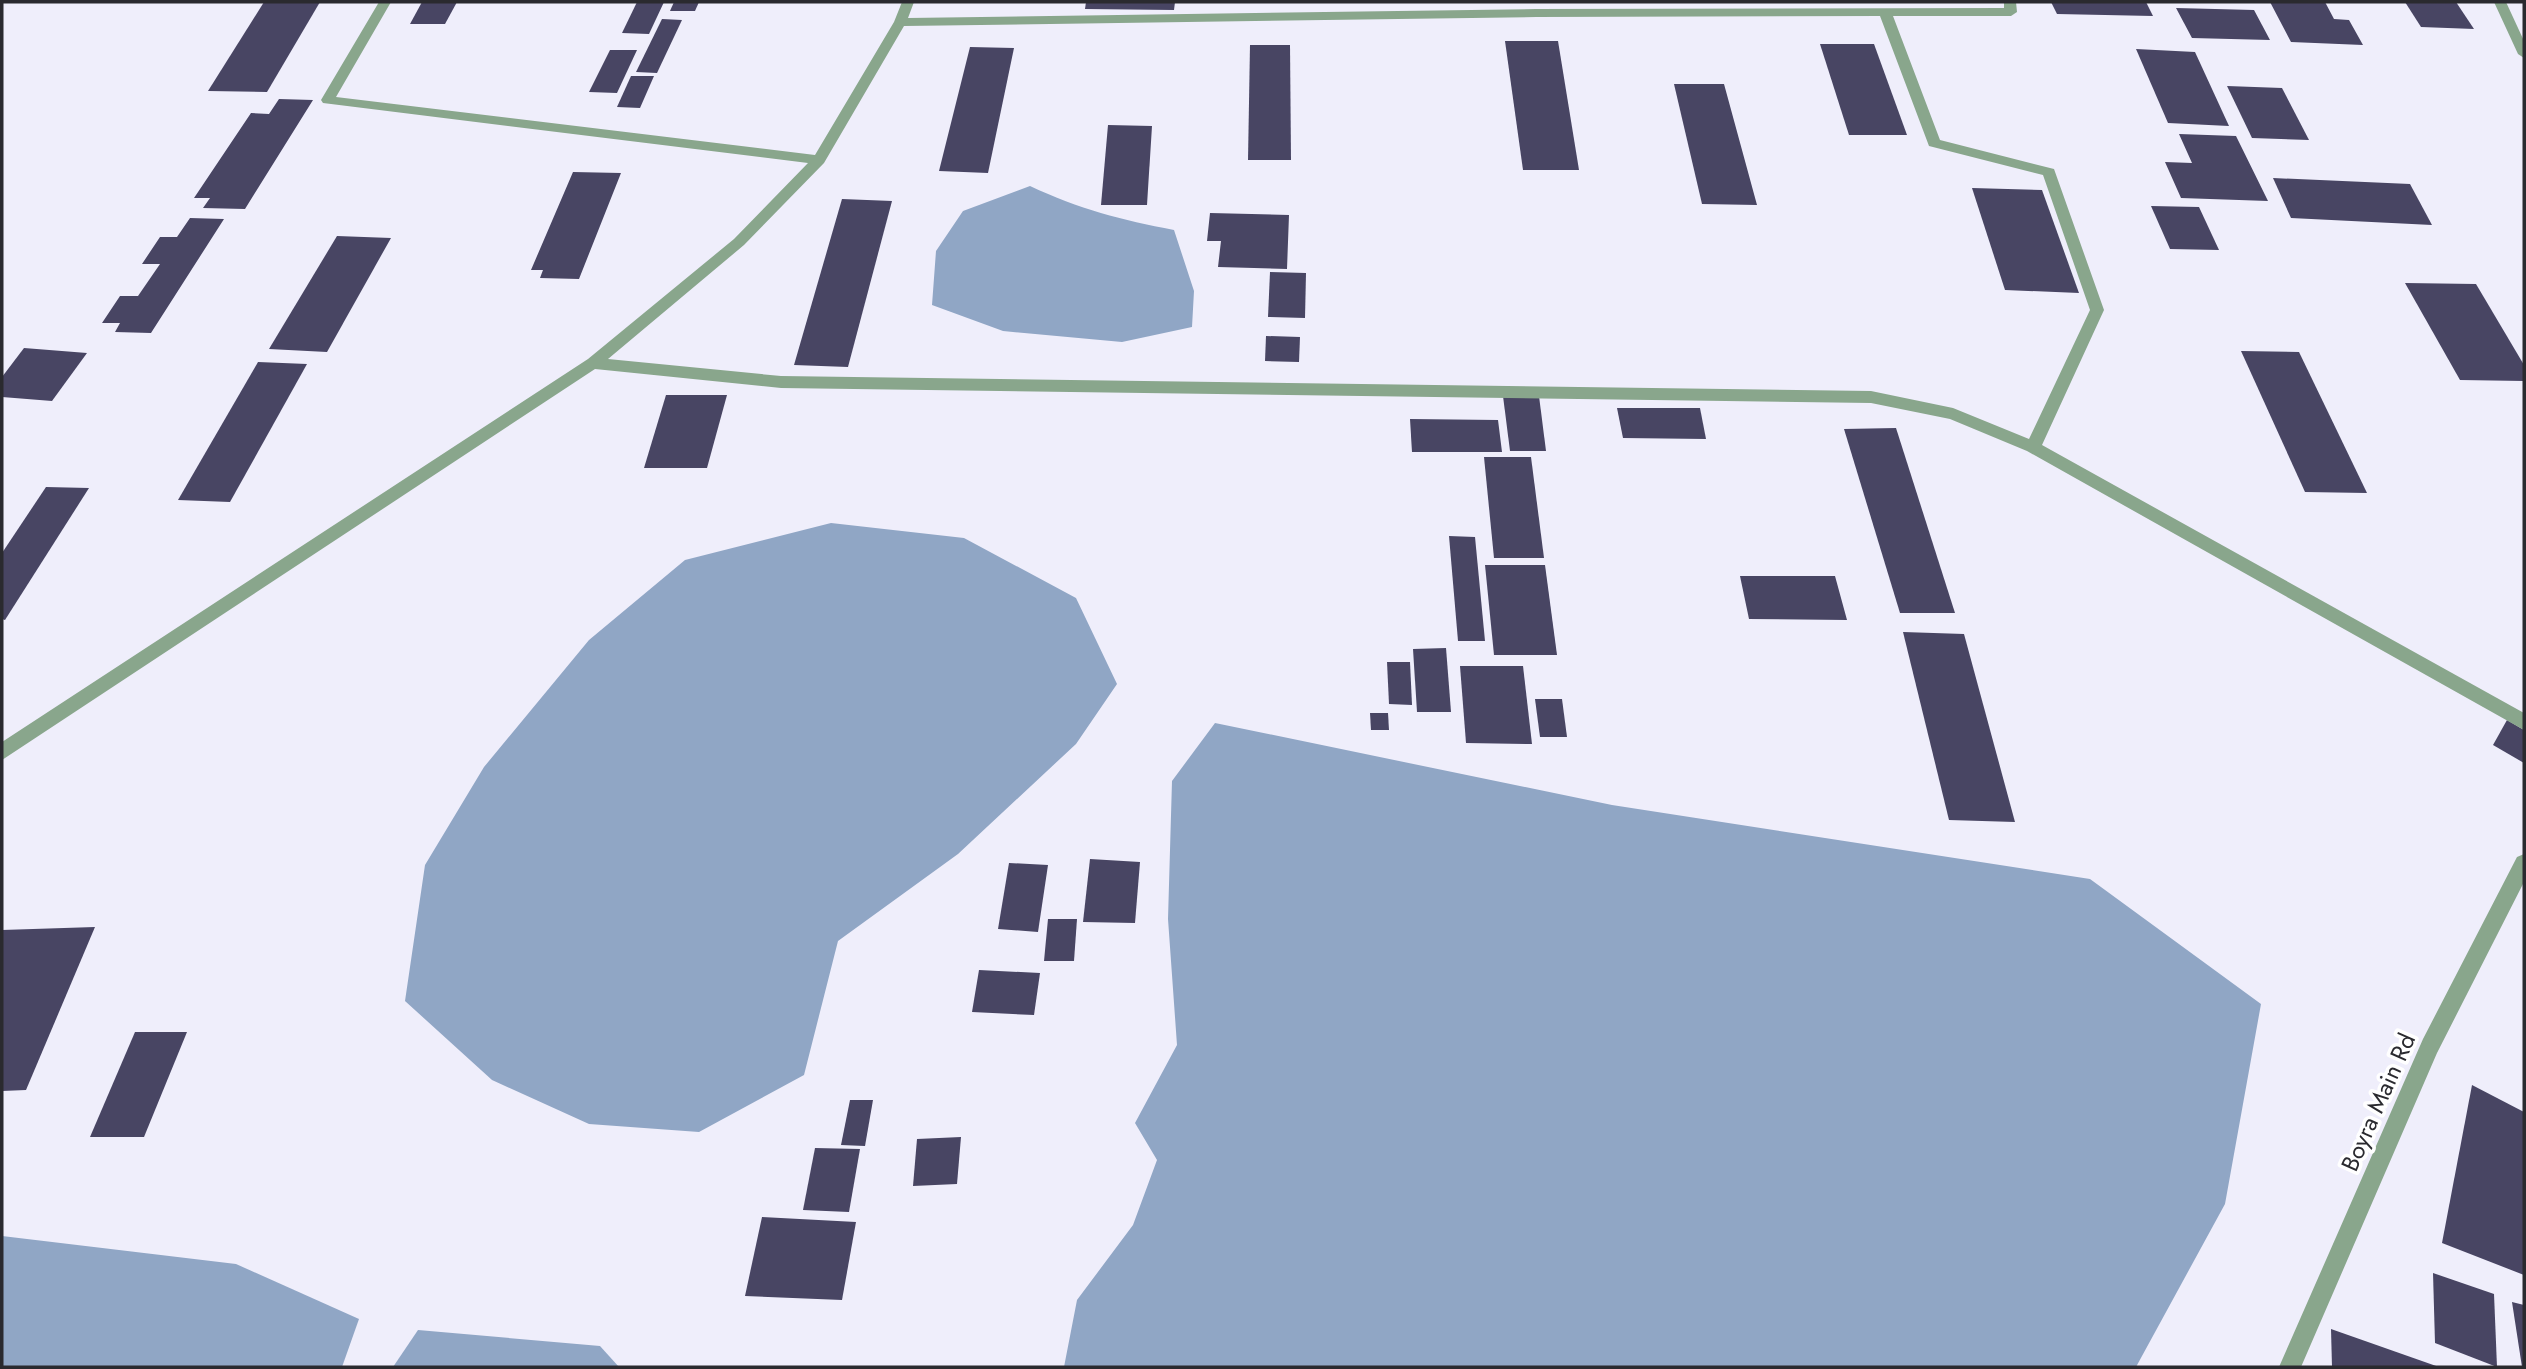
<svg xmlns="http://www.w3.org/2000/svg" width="2526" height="1369" font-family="Jost,sans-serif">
	<rect width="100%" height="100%" fill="#efeefb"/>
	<g fill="#90a6c5">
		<path d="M 1030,186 C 1079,209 1122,220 1174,230 L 1194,291 L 1192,327 L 1122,342 L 1003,331 L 932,305 L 936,251 L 963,211 Z"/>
		<path d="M 831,523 L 964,538 L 1076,598 L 1117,684 L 1076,744 L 958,854 L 838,941 L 804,1075 L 699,1132 L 589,1124 L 492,1080 L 405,1001 L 425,865 L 484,767 L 589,640 L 685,560 Z"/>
		<path d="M 1215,723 L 1612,805 L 2090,879 L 2261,1004 L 2225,1204 L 2136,1367 L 1064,1367 L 1077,1300 L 1133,1225 L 1157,1160 L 1135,1123 L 1177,1045 L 1168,919 L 1172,781 Z"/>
		<path d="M 2,1236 L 236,1264 L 359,1319 L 342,1367 L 2,1367 Z"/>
		<path d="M 418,1330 L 600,1346 L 619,1367 L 393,1367 Z"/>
	</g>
	<g fill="#484563">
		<path d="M 264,2 L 320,2 L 267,92 L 208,91 Z"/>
		<path d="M 422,2 L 457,2 L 445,24 L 410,24 Z"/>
		<path d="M 637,2 L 664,2 L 649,34 L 622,33 Z"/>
		<path d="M 674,2 L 699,2 L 695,11 L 670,11 Z"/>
		<path d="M 1086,2 L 1175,2 L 1174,10 L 1085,9 Z"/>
		<path d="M 2051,2 L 2146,2 L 2153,16 L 2057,14 Z"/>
		<path d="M 2270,2 L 2325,2 L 2334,19 L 2349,20 L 2363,45 L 2291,42 Z"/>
		<path d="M 2405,2 L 2456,2 L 2474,29 L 2421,27 Z"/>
		<path d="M 2176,8 L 2254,10 L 2270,40 L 2192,38 Z"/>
		<path d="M 662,19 L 682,20 L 657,73 L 636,72 Z"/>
		<path d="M 1505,41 L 1558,41 L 1579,170 L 1523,170 Z"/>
		<path d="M 1820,44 L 1874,44 L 1907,135 L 1849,135 Z"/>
		<path d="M 1250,45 L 1290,45 L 1291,160 L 1248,160 Z"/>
		<path d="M 970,47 L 1014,48 L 988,173 L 939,171 Z"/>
		<path d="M 2136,49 L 2195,52 L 2229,126 L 2168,123 Z"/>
		<path d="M 610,50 L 637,50 L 617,93 L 589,92 Z"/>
		<path d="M 631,76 L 654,76 L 640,108 L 617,107 Z"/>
		<path d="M 1674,84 L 1724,84 L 1757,205 L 1702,204 Z"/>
		<path d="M 2227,86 L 2282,88 L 2309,140 L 2252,138 Z"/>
		<path d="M 279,99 L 313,100 L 245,209 L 203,208 L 210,198 L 194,198 L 251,113 L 269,114 Z"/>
		<path d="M 1108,125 L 1152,126 L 1147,205 L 1101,205 Z"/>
		<path d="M 2179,134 L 2236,136 L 2268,201 L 2181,198 L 2165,162 L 2192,163 Z"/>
		<path d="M 573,172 L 621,173 L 579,279 L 540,278 L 543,270 L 531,270 Z"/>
		<path d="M 2273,178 L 2410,184 L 2432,225 L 2291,218 Z"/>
		<path d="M 1972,188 L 2042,190 L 2079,293 L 2005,290 Z"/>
		<path d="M 842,199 L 892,201 L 848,367 L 794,365 Z"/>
		<path d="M 2151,206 L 2199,207 L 2219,250 L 2170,249 Z"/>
		<path d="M 1210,213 L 1289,215 L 1287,269 L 1218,267 L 1221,241 L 1207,241 Z"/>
		<path d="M 190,218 L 224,219 L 151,333 L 115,332 L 120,323 L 102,323 L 120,296 L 138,296 L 160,264 L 142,264 L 160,237 L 177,237 Z"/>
		<path d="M 337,236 L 391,238 L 327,352 L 269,349 Z"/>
		<path d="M 1270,272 L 1306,273 L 1305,318 L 1268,317 Z"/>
		<path d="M 2405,283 L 2476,284 L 2524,365 L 2524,381 L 2460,380 Z"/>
		<path d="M 1266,336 L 1300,337 L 1299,362 L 1265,361 Z"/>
		<path d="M 24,348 L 87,353 L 52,401 L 2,397 L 2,377 Z"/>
		<path d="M 2241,351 L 2299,352 L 2367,493 L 2305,492 Z"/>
		<path d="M 258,362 L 307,364 L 230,502 L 178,500 Z"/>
		<path d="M 666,395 L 727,395 L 707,468 L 644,468 Z"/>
		<path d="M 1503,396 L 1539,396 L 1546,451 L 1510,451 Z"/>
		<path d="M 1617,408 L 1700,408 L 1706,439 L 1623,438 Z"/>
		<path d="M 1410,419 L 1498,420 L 1502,452 L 1412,452 Z"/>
		<path d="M 1896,428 L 1955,613 L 1900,613 L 1844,429 Z"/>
		<path d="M 1484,457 L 1531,457 L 1544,558 L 1494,558 Z"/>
		<path d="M 46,487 L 89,488 L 5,620 L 2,619 L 2,553 Z"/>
		<path d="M 1449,536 L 1475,537 L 1485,641 L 1458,641 Z"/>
		<path d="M 1485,565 L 1545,565 L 1557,655 L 1494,655 Z"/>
		<path d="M 1740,576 L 1835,576 L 1847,620 L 1749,619 Z"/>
		<path d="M 1903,632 L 1964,634 L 2015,822 L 1949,820 Z"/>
		<path d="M 1446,648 L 1451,712 L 1417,712 L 1413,649 Z"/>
		<path d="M 1387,662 L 1410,662 L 1412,705 L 1389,704 Z"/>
		<path d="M 1460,666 L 1523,666 L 1532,744 L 1466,743 Z"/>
		<path d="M 1535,699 L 1562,699 L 1567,737 L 1540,737 Z"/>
		<path d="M 1370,713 L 1388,713 L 1389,730 L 1371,730 Z"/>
		<path d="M 2507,720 L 2524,730 L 2524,763 L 2493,745 Z"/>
		<path d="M 1090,859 L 1140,862 L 1135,923 L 1083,922 Z"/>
		<path d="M 1009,863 L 1048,865 L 1038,932 L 998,929 Z"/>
		<path d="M 1048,919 L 1077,919 L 1074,961 L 1044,961 Z"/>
		<path d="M 95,927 L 26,1090 L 2,1091 L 2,930 Z"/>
		<path d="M 979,970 L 1040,973 L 1034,1015 L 972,1012 Z"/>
		<path d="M 135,1032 L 187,1032 L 144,1137 L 90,1137 Z"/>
		<path d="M 2472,1085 L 2524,1112 L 2524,1275 L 2442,1243 Z"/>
		<path d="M 850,1100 L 873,1100 L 865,1146 L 841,1145 Z"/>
		<path d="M 961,1137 L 957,1184 L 913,1186 L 917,1139 Z"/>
		<path d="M 815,1148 L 860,1149 L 849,1212 L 803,1210 Z"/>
		<path d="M 762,1217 L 856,1222 L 842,1300 L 745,1296 Z"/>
		<path d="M 2433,1273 L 2494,1294 L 2497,1367 L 2435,1343 Z"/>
		<path d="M 2512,1302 L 2524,1305 L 2524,1367 L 2522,1367 Z"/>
		<path d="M 2331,1329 L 2439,1367 L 2332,1367 Z"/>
	</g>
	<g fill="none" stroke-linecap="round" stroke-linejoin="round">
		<g fill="#89a68c" fill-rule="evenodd">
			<path d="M 379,2 L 391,2 L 336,97 L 815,155 L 894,22 L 902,2 L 914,2 L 908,18 L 1536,9 L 2004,8 L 2004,2 L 2016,2 L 2017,12 L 2011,16 L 1893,16 L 1940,140 L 2054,169 L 2104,310 L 2042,445 L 2524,713 L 2524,730 L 2027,451 L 1950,419 L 1871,403 L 781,388 L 595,369 L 2,760 L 2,742 L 588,359 L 734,239 L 808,163 L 323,103 L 321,100 ZM 1880,16 L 1929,146 L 2043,175 L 2090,310 L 2029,439 L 1953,408 L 1871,391 L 781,376 L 608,359 L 744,245 L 824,163 L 904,26 L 1536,17 Z"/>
			<path d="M 2494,2 L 2506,2 L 2524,41 L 2524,58 L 2518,54 Z"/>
			<path d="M 2524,854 L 2524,882 L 2437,1053 L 2301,1367 L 2279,1367 L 2423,1039 L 2517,857 Z"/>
		</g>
	</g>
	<g text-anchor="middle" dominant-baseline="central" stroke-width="7" stroke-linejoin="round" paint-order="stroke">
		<g font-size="24" fill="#2a2a2f" stroke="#fff">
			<text transform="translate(2378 1102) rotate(-66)">Boyra Main Rd</text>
		</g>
	</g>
	<rect width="2526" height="1369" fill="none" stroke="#2a2a2f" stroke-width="7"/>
</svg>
